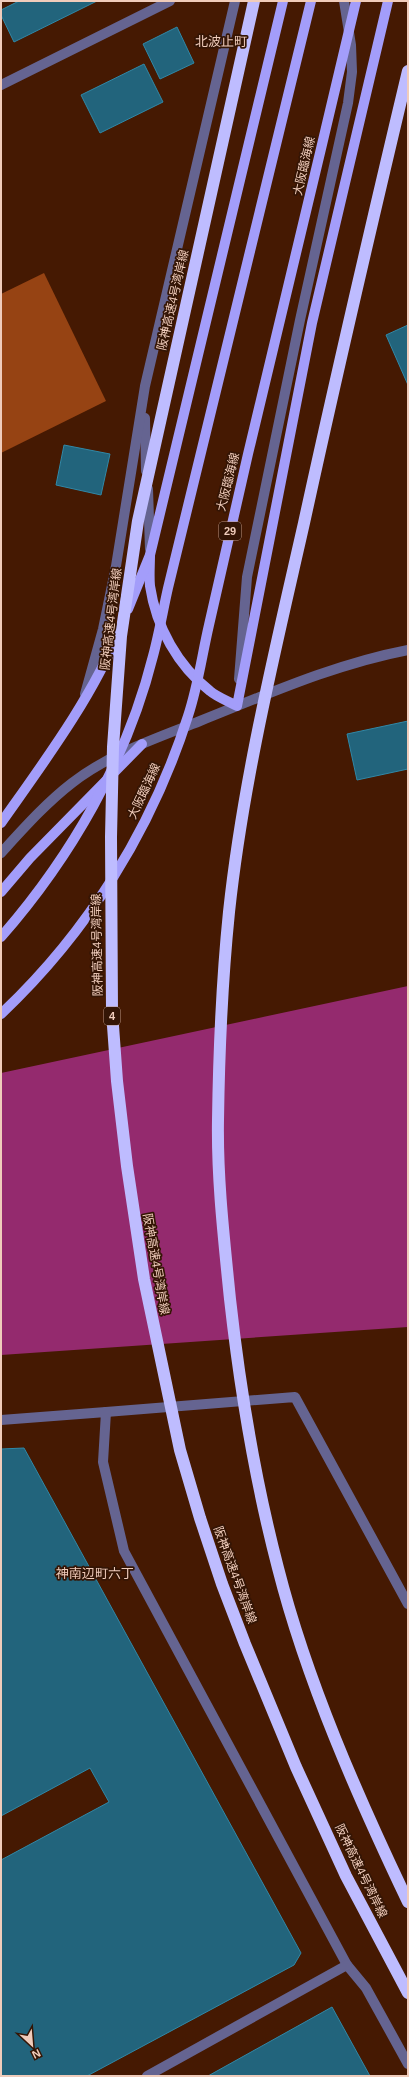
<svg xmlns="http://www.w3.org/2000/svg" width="409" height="2077" font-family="Helvetica,'Noto Sans JP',sans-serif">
	<rect width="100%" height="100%" fill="#451902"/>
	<path fill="#964313" d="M 44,273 L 106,401 L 1,453 L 1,294 Z"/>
	<path fill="#942a6e" d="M 408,986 L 408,1327 L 1,1355 L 1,1073 Z"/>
	<g fill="#22647c" stroke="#3088a7">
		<path d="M 19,1 L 97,1 L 14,42 L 1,15 L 1,10 Z"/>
		<path d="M 177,27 L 194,63 L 160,79 L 143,44 Z"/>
		<path d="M 144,64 L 163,102 L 100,133 L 81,95 Z"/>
		<path d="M 408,325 L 408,385 L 386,335 Z"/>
		<path d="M 64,445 L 110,454 L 101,495 L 56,485 Z"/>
		<path d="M 408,721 L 408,769 L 357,780 L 347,734 Z"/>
		<path d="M 24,1448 L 301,1953 L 294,1965 L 87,2076 L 1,2076 L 1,1860 L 109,1802 L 90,1768 L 1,1816 L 1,1449 Z"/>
		<path d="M 332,2007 L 370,2076 L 208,2076 Z"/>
	</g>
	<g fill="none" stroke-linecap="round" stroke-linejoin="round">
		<g stroke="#656491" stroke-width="10">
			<path d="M 1,85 L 170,1"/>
			<path d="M 145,418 L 146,471"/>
			<path d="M 148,489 L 150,549"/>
			<path d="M 239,679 L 247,577 L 300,320 L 348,103 L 352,72 L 351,45 L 344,1"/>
			<path d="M 85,694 L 103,629 L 116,566 L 145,386 L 235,1"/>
			<path d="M 1,853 C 23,829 46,803 72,783 C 109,754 157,738 200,721 C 268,694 335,664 408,650"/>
			<path d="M 106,1412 L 295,1397 L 408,1604"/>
			<path d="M 1,1420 L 106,1412 L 103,1462 L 124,1551 L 347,1965 L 366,1988 L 408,2064"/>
			<path d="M 147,2076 L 347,1965"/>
		</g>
		<g stroke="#a39dfa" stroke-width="10">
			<path d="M 150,555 C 150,565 149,576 150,586 C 156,627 178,666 210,691 C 217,697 228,701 237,706 L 312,323 L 388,1"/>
			<path d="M 128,609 L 150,555 L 283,1"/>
			<path d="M 1,823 C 44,762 92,698 120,629"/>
			<path d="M 1,892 L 30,858 L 142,744"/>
		</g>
		<g stroke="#a39dfa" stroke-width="10">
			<path d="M 1,937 C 71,857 127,760 153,656 C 159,634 163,610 168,588 L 311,1"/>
			<path d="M 1,1014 C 88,932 152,829 188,716 C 198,686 202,655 209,625 C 222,568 235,511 248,454 C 285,303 320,152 356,1"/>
		</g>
		<g stroke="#bebcff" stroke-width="12">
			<path d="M 254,1 L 138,521 L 121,636 L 113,747 L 111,837 L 112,1012 L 117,1081 L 127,1166 L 144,1279 L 180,1450 L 200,1518 L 222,1584 L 245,1644 L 296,1767 L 346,1876 L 408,1993"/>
			<path d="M 408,71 C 372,222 337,372 304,523 C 275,651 243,781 229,912 C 222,981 219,1051 218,1120 C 217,1179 224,1239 230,1299 C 240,1389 255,1480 278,1568 C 307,1682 358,1797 408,1902"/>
		</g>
	</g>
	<g text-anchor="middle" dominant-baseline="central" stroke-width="3.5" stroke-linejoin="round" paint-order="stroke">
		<g fill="#341505" stroke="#b89584" stroke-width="1">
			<rect x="219" y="522" width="22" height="18" rx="3"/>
			<rect x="104" y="1007" width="16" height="18" rx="3"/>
		</g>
		<g font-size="11" font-weight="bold" fill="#f0ccbb">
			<text x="230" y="531">29</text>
			<text x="112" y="1016">4</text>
		</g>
		<g font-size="12" fill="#f0ccbb" stroke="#341505">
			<text transform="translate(304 166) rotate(-77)">大阪臨海線</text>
			<text transform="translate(173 300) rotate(-77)">阪神高速4号湾岸線</text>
			<text transform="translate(228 482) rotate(-76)">大阪臨海線</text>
			<text transform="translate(111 619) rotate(-83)">阪神高速4号湾岸線</text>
			<text transform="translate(144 791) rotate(-65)">大阪臨海線</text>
			<text transform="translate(97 945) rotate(-91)">阪神高速4号湾岸線</text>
			<text transform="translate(156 1264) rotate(80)">阪神高速4号湾岸線</text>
			<text transform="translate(235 1575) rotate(70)">阪神高速4号湾岸線</text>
			<text transform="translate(361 1871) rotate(64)">阪神高速4号湾岸線</text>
		</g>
		<g font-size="13" fill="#f0ccbb" stroke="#341505">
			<text x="221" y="41">北波止町</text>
			<text x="95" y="1573">神南辺町六丁</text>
		</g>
	</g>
	<rect width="409" height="2077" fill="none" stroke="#f0ccbb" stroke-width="4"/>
	<g transform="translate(32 2045) rotate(154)" stroke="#341505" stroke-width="3" paint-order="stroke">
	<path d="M0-3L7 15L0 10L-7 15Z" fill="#f0ccbb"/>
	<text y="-6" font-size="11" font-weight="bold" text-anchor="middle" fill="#f0ccbb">N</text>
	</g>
</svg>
